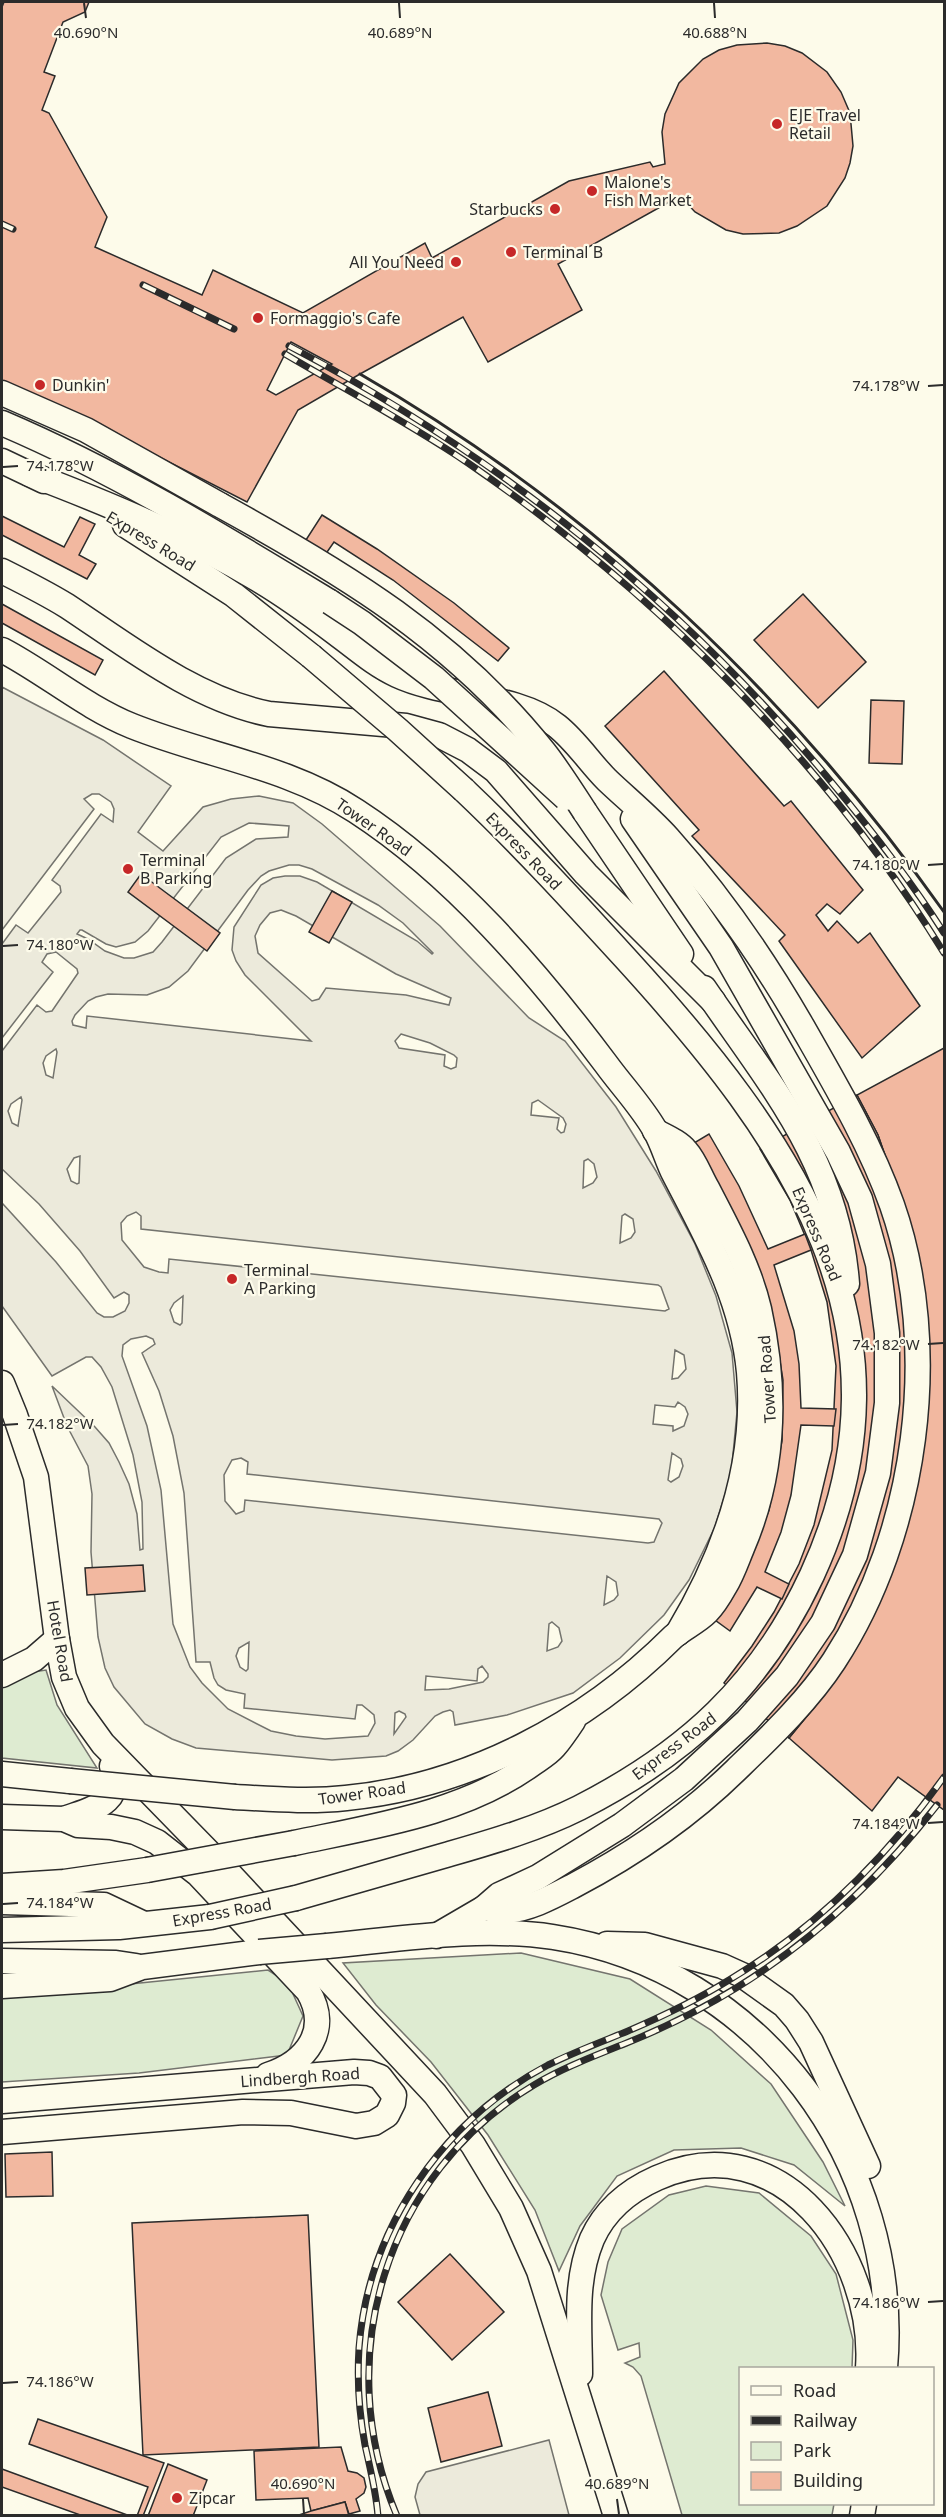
<svg xmlns="http://www.w3.org/2000/svg" width="946" height="2517" font-family="'Noto Sans',sans-serif">
	<rect width="100%" height="100%" fill="#fdfbea"/>
	<g fill="#deebd1" stroke="#74746e" stroke-width="1.5">
		<path d="M 46,1670 L 57,1705 L 97,1768 L 2,1758 L 2,1685 L 27,1673 Z"/>
		<path d="M 521,1953 L 630,1979 L 711,2030 L 771,2084 L 823,2162 L 845,2206 L 794,2165 L 741,2148 L 674,2150 L 617,2176 L 580,2226 L 559,2271 L 535,2210 L 488,2135 L 431,2062 L 376,2005 L 343,1963 Z"/>
		<path d="M 268,1970 L 288,1983 L 303,2016 L 287,2055 L 139,2073 L 2,2082 L 2,1997 Z"/>
		<path d="M 706,2186 L 759,2193 L 811,2236 L 836,2274 L 853,2340 L 852,2368 L 740,2368 L 740,2504 L 834,2504 L 832,2515 L 682,2515 L 641,2376 L 633,2367 L 625,2363 L 640,2357 L 639,2343 L 618,2350 L 601,2295 L 608,2262 L 622,2229 L 669,2195 Z"/>
	</g>
	<g fill="#eceadb" stroke="#74746e" stroke-width="1.5" fill-rule="evenodd">
		<path d="M 2,687 L 103,740 L 171,786 L 138,832 L 163,851 L 203,807 L 231,799 L 259,796 L 293,803 L 322,824 L 440,926 L 529,1018 L 565,1041 L 616,1107 L 656,1171 L 695,1244 L 716,1296 L 732,1353 L 737,1412 L 731,1475 L 715,1527 L 689,1580 L 664,1615 L 620,1658 L 573,1693 L 507,1715 L 455,1725 L 453,1712 L 450,1710 L 443,1712 L 435,1716 L 413,1740 L 398,1751 L 386,1756 L 332,1760 L 196,1748 L 172,1739 L 145,1724 L 114,1687 L 105,1668 L 98,1637 L 91,1552 L 92,1494 L 88,1466 L 67,1426 L 52,1386 L 95,1427 L 109,1443 L 119,1462 L 129,1484 L 137,1514 L 140,1550 L 143,1549 L 142,1502 L 133,1455 L 112,1387 L 101,1367 L 92,1357 L 86,1357 L 52,1376 L 2,1306 L 2,1203 L 56,1262 L 97,1313 L 104,1317 L 113,1317 L 125,1311 L 129,1303 L 129,1295 L 124,1292 L 114,1298 L 80,1251 L 39,1204 L 2,1169 L 2,1051 L 37,1005 L 46,1012 L 52,1011 L 78,973 L 77,969 L 56,952 L 47,954 L 42,962 L 53,972 L 2,1038 L 2,944 L 16,925 L 28,933 L 61,892 L 60,886 L 52,880 L 101,814 L 113,822 L 114,809 L 111,802 L 99,794 L 92,794 L 84,799 L 94,809 L 2,930 ZM 249,823 L 289,826 L 288,837 L 256,839 L 226,858 L 162,942 L 153,952 L 134,958 L 124,958 L 105,951 L 88,939 L 77,934 L 80,930 L 82,930 L 106,944 L 116,947 L 135,942 L 148,931 L 221,837 ZM 289,865 L 299,865 L 312,869 L 378,905 L 403,923 L 433,953 L 432,954 L 417,941 L 317,882 L 300,876 L 285,876 L 273,878 L 261,885 L 234,927 L 232,950 L 236,961 L 245,975 L 311,1041 L 87,1016 L 86,1028 L 73,1025 L 72,1021 L 75,1015 L 88,1001 L 96,997 L 108,994 L 147,995 L 169,987 L 188,971 L 248,890 L 261,876 L 269,871 ZM 281,910 L 296,916 L 396,974 L 451,998 L 449,1005 L 406,995 L 326,988 L 319,999 L 312,1001 L 258,953 L 255,936 L 260,925 L 270,913 ZM 401,1034 L 430,1043 L 454,1055 L 457,1058 L 456,1067 L 451,1069 L 444,1066 L 445,1055 L 399,1048 L 395,1041 ZM 56,1049 L 57,1052 L 53,1078 L 46,1075 L 43,1063 L 46,1056 ZM 21,1097 L 22,1100 L 18,1126 L 12,1123 L 8,1111 L 11,1104 ZM 538,1100 L 563,1118 L 566,1124 L 564,1132 L 561,1133 L 557,1129 L 559,1118 L 531,1115 L 532,1103 ZM 80,1156 L 79,1183 L 77,1184 L 71,1181 L 67,1169 L 74,1158 ZM 588,1159 L 594,1164 L 597,1177 L 593,1183 L 583,1188 L 584,1161 ZM 136,1212 L 141,1216 L 141,1229 L 658,1285 L 661,1287 L 669,1309 L 665,1311 L 169,1259 L 168,1273 L 159,1272 L 144,1267 L 122,1240 L 121,1223 L 127,1216 ZM 625,1214 L 633,1219 L 635,1232 L 631,1238 L 620,1243 L 622,1216 ZM 183,1296 L 182,1323 L 180,1325 L 174,1322 L 170,1310 L 174,1303 ZM 146,1336 L 153,1339 L 155,1344 L 142,1353 L 159,1391 L 173,1436 L 184,1493 L 196,1662 L 210,1662 L 214,1678 L 218,1685 L 226,1690 L 245,1694 L 244,1708 L 355,1719 L 357,1705 L 362,1705 L 374,1715 L 375,1723 L 368,1736 L 325,1739 L 296,1736 L 271,1731 L 228,1709 L 202,1683 L 190,1667 L 173,1624 L 161,1490 L 147,1426 L 122,1356 L 123,1345 L 131,1339 ZM 675,1350 L 684,1355 L 686,1369 L 678,1378 L 672,1379 ZM 678,1402 L 685,1407 L 688,1414 L 684,1426 L 673,1431 L 673,1426 L 653,1424 L 655,1405 L 675,1407 ZM 672,1453 L 681,1459 L 683,1466 L 679,1477 L 671,1482 L 668,1480 ZM 241,1458 L 248,1462 L 247,1474 L 659,1519 L 662,1523 L 654,1542 L 648,1543 L 245,1500 L 244,1511 L 236,1514 L 225,1501 L 224,1475 L 232,1460 ZM 607,1576 L 616,1582 L 618,1595 L 614,1600 L 604,1605 ZM 552,1622 L 559,1628 L 562,1641 L 558,1647 L 547,1651 L 549,1624 ZM 249,1642 L 248,1669 L 246,1671 L 240,1667 L 236,1656 L 239,1648 ZM 482,1666 L 488,1674 L 488,1677 L 483,1682 L 449,1689 L 425,1690 L 426,1676 L 477,1681 L 478,1669 ZM 399,1711 L 405,1714 L 406,1717 L 394,1734 L 395,1713 Z"/>
		<path d="M 549,2440 L 569,2515 L 420,2515 L 415,2497 L 418,2484 L 426,2472 Z"/>
	</g>
	<g fill="#f2b8a0" stroke="#2b2b2b" stroke-width="1.5" fill-rule="evenodd">
		<path d="M 4,2 L 89,2 L 85,12 L 63,22 L 44,72 L 55,76 L 42,110 L 49,113 L 107,217 L 95,247 L 202,295 L 213,270 L 303,313 L 425,243 L 432,258 L 569,181 L 650,162 L 653,167 L 665,164 L 662,132 L 665,114 L 679,83 L 703,59 L 719,50 L 737,45 L 767,43 L 785,46 L 802,53 L 827,72 L 841,92 L 850,113 L 853,146 L 850,163 L 845,178 L 827,206 L 797,226 L 779,233 L 743,234 L 726,230 L 695,212 L 680,196 L 558,264 L 582,310 L 488,362 L 463,317 L 360,374 L 298,410 L 247,502 L 124,439 L 2,385 L 2,7 ZM 291,342 L 332,364 L 276,395 L 267,390 Z"/>
		<path d="M 322,515 L 377,549 L 454,603 L 509,648 L 498,661 L 393,580 L 334,542 L 325,555 L 304,543 Z"/>
		<path d="M 2,516 L 64,547 L 80,517 L 95,524 L 79,555 L 96,564 L 87,579 L 2,535 Z"/>
		<path d="M 803,594 L 866,662 L 818,708 L 754,640 Z"/>
		<path d="M 2,604 L 103,660 L 95,675 L 2,623 Z"/>
		<path d="M 664,671 L 784,806 L 791,801 L 863,890 L 840,914 L 827,904 L 816,915 L 828,931 L 837,921 L 858,943 L 870,933 L 920,1006 L 862,1058 L 779,941 L 785,935 L 692,836 L 699,830 L 605,726 Z"/>
		<path d="M 871,700 L 904,701 L 902,764 L 869,763 Z"/>
		<path d="M 141,874 L 220,933 L 207,951 L 128,892 Z"/>
		<path d="M 332,891 L 352,902 L 329,943 L 309,932 Z"/>
		<path d="M 944,1048 L 944,1810 L 898,1777 L 872,1811 L 789,1738 L 816,1705 L 908,1513 L 906,1216 L 878,1135 L 857,1095 Z"/>
		<path d="M 857,1095 L 878,1135 L 906,1216 L 908,1513 L 816,1705 L 789,1738 L 724,1683 L 752,1646 L 774,1612 L 799,1564 L 814,1525 L 832,1450 L 836,1366 L 827,1302 L 811,1250 L 790,1200 L 760,1149 Z"/>
		<path d="M 709,1134 L 739,1186 L 768,1249 L 805,1234 L 811,1250 L 774,1265 L 794,1331 L 799,1364 L 801,1408 L 836,1409 L 834,1426 L 801,1425 L 791,1495 L 781,1532 L 765,1572 L 789,1584 L 782,1599 L 757,1587 L 730,1631 L 715,1620 L 742,1579 L 769,1510 L 782,1441 L 783,1380 L 773,1317 L 694,1143 Z"/>
		<path d="M 143,1565 L 145,1591 L 87,1595 L 85,1568 Z"/>
		<path d="M 52,2152 L 53,2196 L 6,2197 L 5,2154 Z"/>
		<path d="M 308,2215 L 319,2447 L 143,2455 L 132,2223 Z"/>
		<path d="M 450,2254 L 504,2312 L 452,2360 L 398,2302 Z"/>
		<path d="M 488,2392 L 502,2446 L 441,2462 L 428,2408 Z"/>
		<path d="M 38,2419 L 164,2463 L 143,2516 L 137,2516 L 148,2487 L 29,2444 Z"/>
		<path d="M 341,2447 L 348,2471 L 357,2473 L 364,2478 L 366,2487 L 364,2493 L 356,2499 L 360,2511 L 349,2514 L 345,2502 L 311,2511 L 308,2498 L 256,2500 L 254,2451 Z"/>
		<path d="M 168,2464 L 207,2480 L 193,2516 L 148,2516 Z"/>
		<path d="M 2,2469 L 130,2516 L 83,2516 L 2,2487 Z"/>
		<path d="M 345,2502 L 349,2516 L 296,2516 L 311,2511 Z"/>
	</g>
	<g fill="none" stroke-linecap="round" stroke-linejoin="round">
		<defs>
			<g id="secondary">
				<path d="M 2,393 L 86,430 L 220,505"/>
				<path d="M 2,423 C 117,472 223,537 330,602"/>
				<path d="M 2,461 L 44,481"/>
				<path d="M 30,474 C 109,504 186,536 259,580 C 286,596 312,615 337,634 C 356,648 375,665 397,675 C 444,697 518,694 557,726 C 576,741 590,763 607,780 C 627,799 649,817 668,838 C 719,895 764,960 802,1026 C 835,1084 870,1143 892,1205 C 942,1348 917,1534 834,1661 C 808,1701 770,1737 736,1770 C 688,1817 632,1855 573,1886 C 552,1897 528,1910 504,1911 C 499,1911 489,1909 484,1908"/>
				<path d="M 125,525 L 234,595 L 311,656"/>
				<path d="M 2,571 C 24,582 46,593 67,606 C 129,647 195,699 269,714 L 406,726 L 439,735 L 468,750 L 496,771 L 586,874 L 713,1001"/>
				<path d="M 2,650 C 46,673 85,707 132,726 C 207,756 287,766 356,811 C 453,874 537,972 606,1064 C 622,1086 642,1107 655,1130 C 663,1144 667,1160 674,1174 C 707,1238 742,1298 749,1372 C 757,1465 725,1554 678,1633"/>
				<path d="M 585,812 L 681,954"/>
				<path d="M 704,988 C 770,1085 838,1161 847,1284"/>
				<path d="M 2,1383 L 15,1415 L 36,1477 L 57,1639 L 64,1677 L 77,1708 L 103,1744 L 222,1866 L 435,2094 L 473,2145 L 511,2208 L 539,2271 L 616,2516"/>
				<path d="M 2,1675 L 34,1659 L 57,1639"/>
				<path d="M 2,1774 L 70,1781"/>
				<path d="M 235,1797 C 272,1799 309,1802 346,1798 C 469,1786 586,1724 673,1637 C 683,1628 697,1622 707,1612 C 714,1605 720,1595 725,1586 C 732,1575 737,1560 742,1548 C 775,1471 777,1390 759,1309 C 749,1266 727,1227 707,1188 C 700,1176 695,1161 686,1151 C 679,1142 664,1136 655,1131"/>
				<path d="M 2,1817 L 64,1819 L 78,1825 L 111,1827 L 135,1832 L 157,1842 L 198,1874 L 308,1991 C 331,2030 307,2062 268,2075"/>
				<path d="M 64,1819 C 91,1809 125,1804 112,1766"/>
				<path d="M 294,1843 C 375,1826 464,1813 532,1764 C 539,1759 548,1754 554,1747 C 561,1739 567,1730 573,1721"/>
				<path d="M 2,1886 L 64,1882 L 147,1870"/>
				<path d="M 296,1898 C 346,1884 396,1869 446,1855 C 491,1842 537,1829 579,1808 C 687,1753 761,1685 812,1575 C 926,1327 789,1138 627,960 C 574,902 521,844 464,790"/>
				<path d="M 2,1902 L 104,1905 L 142,1923"/>
				<path d="M 2,1930 L 119,1927 L 210,1917"/>
				<path d="M 436,1936 L 484,1908 L 499,1895 L 538,1877 L 622,1825 L 684,1779 L 747,1721 L 787,1676 L 823,1623 L 855,1555 L 878,1473 L 887,1403 L 887,1333 L 878,1264 L 860,1199 L 838,1152 L 721,947 L 633,819"/>
				<path d="M 607,1944 L 645,1945 L 722,1966 L 742,1975 L 784,2005 L 797,2020 L 811,2042 L 868,2166"/>
				<path d="M 327,1946 C 401,1939 478,1926 553,1937 C 760,1969 903,2162 885,2368"/>
				<path d="M 2,1961 L 116,1963 L 136,1966"/>
				<path d="M 2,1986 L 110,1979 L 142,1967 L 259,1952"/>
				<path d="M 2,2101 L 354,2072 L 369,2073 L 380,2077 L 394,2095 L 393,2103 L 387,2115 L 374,2123 L 356,2126 L 291,2113 L 243,2112 L 2,2132"/>
				<path d="M 580,2374 C 580,2328 574,2282 592,2239 C 605,2210 630,2190 657,2178 C 781,2123 876,2255 868,2368"/>
				<path d="M 862,2516 L 864,2504"/>
			</g>
		</defs>
		<use href="#secondary" stroke="#2b2b2b" stroke-width="27"/>
		<use href="#secondary" stroke="#fdfbea" stroke-width="24"/>
		<defs>
			<g id="rail">
				<path d="M 2,224 L 13,229"/>
				<path d="M 143,285 L 234,329"/>
				<path d="M 289,346 C 498,455 683,602 833,784 C 873,832 911,881 944,933"/>
				<path d="M 285,354 C 346,390 409,423 468,463 C 653,590 826,761 944,953"/>
				<path d="M 378,2516 C 376,2491 370,2468 365,2445 C 359,2413 357,2380 359,2348 C 368,2228 442,2121 548,2065 C 574,2052 601,2042 628,2031 C 663,2016 697,2000 729,1980 C 815,1929 886,1858 944,1777"/>
				<path d="M 397,2516 C 330,2358 385,2174 534,2085 C 564,2067 597,2055 629,2042 C 666,2027 702,2009 736,1988 C 814,1940 881,1877 937,1805"/>
			</g>
		</defs>
		<use href="#rail" stroke="#2b2b2b" stroke-width="7"/>
		<use href="#rail" stroke="#fdfbea" stroke-width="4.5" stroke-dasharray="14" stroke-linecap="butt"/>
		<defs>
			<g id="secondary-bridge">
				<path d="M 220,505 C 344,573 455,640 544,752 C 559,771 572,792 585,812"/>
				<path d="M 330,602 L 362,623 L 434,678 L 566,798"/>
				<path d="M 311,656 L 398,730 L 464,790"/>
				<path d="M 70,1781 L 235,1797"/>
				<path d="M 147,1870 L 294,1843"/>
				<path d="M 210,1917 L 296,1898"/>
				<path d="M 259,1952 L 327,1946"/>
			</g>
		</defs>
		<use href="#secondary-bridge" stroke="#2b2b2b" stroke-width="27" stroke-linecap="butt"/>
		<use href="#secondary-bridge" stroke="#fdfbea" stroke-width="24"/>
		<path stroke="#2b2b2b" stroke-width="3" d="M 360,374 C 593,508 789,694 944,912"/>
	</g>
	<path fill="none" stroke="#2b2b2b" stroke-width="2" d="M 84,3 L 86,18M 399,3 L 400,18M 714,3 L 715,18M 928,386 L 943,385M 3,467 L 18,466M 928,865 L 943,864M 3,946 L 18,945M 928,1344 L 943,1343M 3,1425 L 18,1424M 928,1823 L 943,1822M 3,1904 L 18,1903M 928,2302 L 943,2301M 3,2383 L 18,2382M 303,2499 L 304,2514M 617,2499 L 619,2514"/>
	<g fill="#c62828" stroke="#fdfbea" stroke-width="2">
		<circle cx="777" cy="124" r="6"/>
		<circle cx="592" cy="191" r="6"/>
		<circle cx="555" cy="209" r="6"/>
		<circle cx="511" cy="252" r="6"/>
		<circle cx="456" cy="262" r="6"/>
		<circle cx="258" cy="318" r="6"/>
		<circle cx="40" cy="385" r="6"/>
		<circle cx="128" cy="869" r="6"/>
		<circle cx="232" cy="1279" r="6"/>
		<circle cx="177" cy="2498" r="6"/>
	</g>
	<g text-anchor="middle" dominant-baseline="central" stroke-width="4.5" stroke-linejoin="round" paint-order="stroke">
		<g font-size="16" fill="#2b2b2b" stroke="#fdfbea" text-anchor="start">
			<text x="789" y="115">EJE Travel<tspan x="789" dy="18">Retail</tspan></text>
			<text x="604" y="182">Malone's<tspan x="604" dy="18">Fish Market</tspan></text>
			<text x="543" y="209" text-anchor="end">Starbucks</text>
			<text x="523" y="252">Terminal B</text>
			<text x="444" y="262" text-anchor="end">All You Need</text>
			<text x="270" y="318">Formaggio's Cafe</text>
			<text x="52" y="385">Dunkin'</text>
			<text x="140" y="860">Terminal<tspan x="140" dy="18">B Parking</tspan></text>
			<text x="244" y="1270">Terminal<tspan x="244" dy="18">A Parking</tspan></text>
			<text x="189" y="2498">Zipcar</text>
		</g>
		<g font-size="16" fill="#2b2b2b" stroke="#fdfbea">
			<text transform="translate(151 541) rotate(31)">Express Road</text>
			<text transform="translate(374 827) rotate(35)">Tower Road</text>
			<text transform="translate(524 851) rotate(46)">Express Road</text>
			<text transform="translate(817 1234) rotate(67)">Express Road</text>
			<text transform="translate(767 1379) rotate(-94)">Tower Road</text>
			<text transform="translate(60 1641) rotate(80)">Hotel Road</text>
			<text transform="translate(674 1746) rotate(-37)">Express Road</text>
			<text transform="translate(362 1793) rotate(-8)">Tower Road</text>
			<text transform="translate(222 1912) rotate(-10)">Express Road</text>
			<text transform="translate(300 2077) rotate(-4)">Lindbergh Road</text>
		</g>
	</g>
	<g font-size="15" text-anchor="middle" fill="#2b2b2b" stroke="#fdfbea" stroke-width="4.5" stroke-linejoin="round" paint-order="stroke">
		<text x="86" y="38">40.690°N</text>
		<text x="400" y="38">40.689°N</text>
		<text x="715" y="38">40.688°N</text>
		<text x="886" y="391">74.178°W</text>
		<text x="60" y="471">74.178°W</text>
		<text x="886" y="870">74.180°W</text>
		<text x="60" y="950">74.180°W</text>
		<text x="886" y="1350">74.182°W</text>
		<text x="60" y="1429">74.182°W</text>
		<text x="886" y="1829">74.184°W</text>
		<text x="60" y="1908">74.184°W</text>
		<text x="886" y="2308">74.186°W</text>
		<text x="60" y="2387">74.186°W</text>
		<text x="303" y="2489">40.690°N</text>
		<text x="617" y="2489">40.689°N</text>
	</g>
	<rect width="946" height="2517" fill="none" stroke="#2b2b2b" stroke-width="6"/>
	<rect x="739" y="2367" width="195" height="138" fill="#fdfbea" stroke="#a9a89e" stroke-width="1.5"/>
	<rect x="751" y="2386" width="30" height="9" fill="#fdfbea" stroke="#a9a89e" stroke-width="1.5"/>
	<text x="793" y="2397" font-size="18" fill="#2b2b2b">Road</text>
	<rect x="751" y="2416" width="30" height="9" fill="#2b2b2b" stroke="#a9a89e" stroke-width="1.5"/>
	<text x="793" y="2427" font-size="18" fill="#2b2b2b">Railway</text>
	<rect x="751" y="2442" width="30" height="18" fill="#deebd1" stroke="#a9a89e" stroke-width="1.5"/>
	<text x="793" y="2457" font-size="18" fill="#2b2b2b">Park</text>
	<rect x="751" y="2472" width="30" height="18" fill="#f2b8a0" stroke="#a9a89e" stroke-width="1.5"/>
	<text x="793" y="2487" font-size="18" fill="#2b2b2b">Building</text>
</svg>
